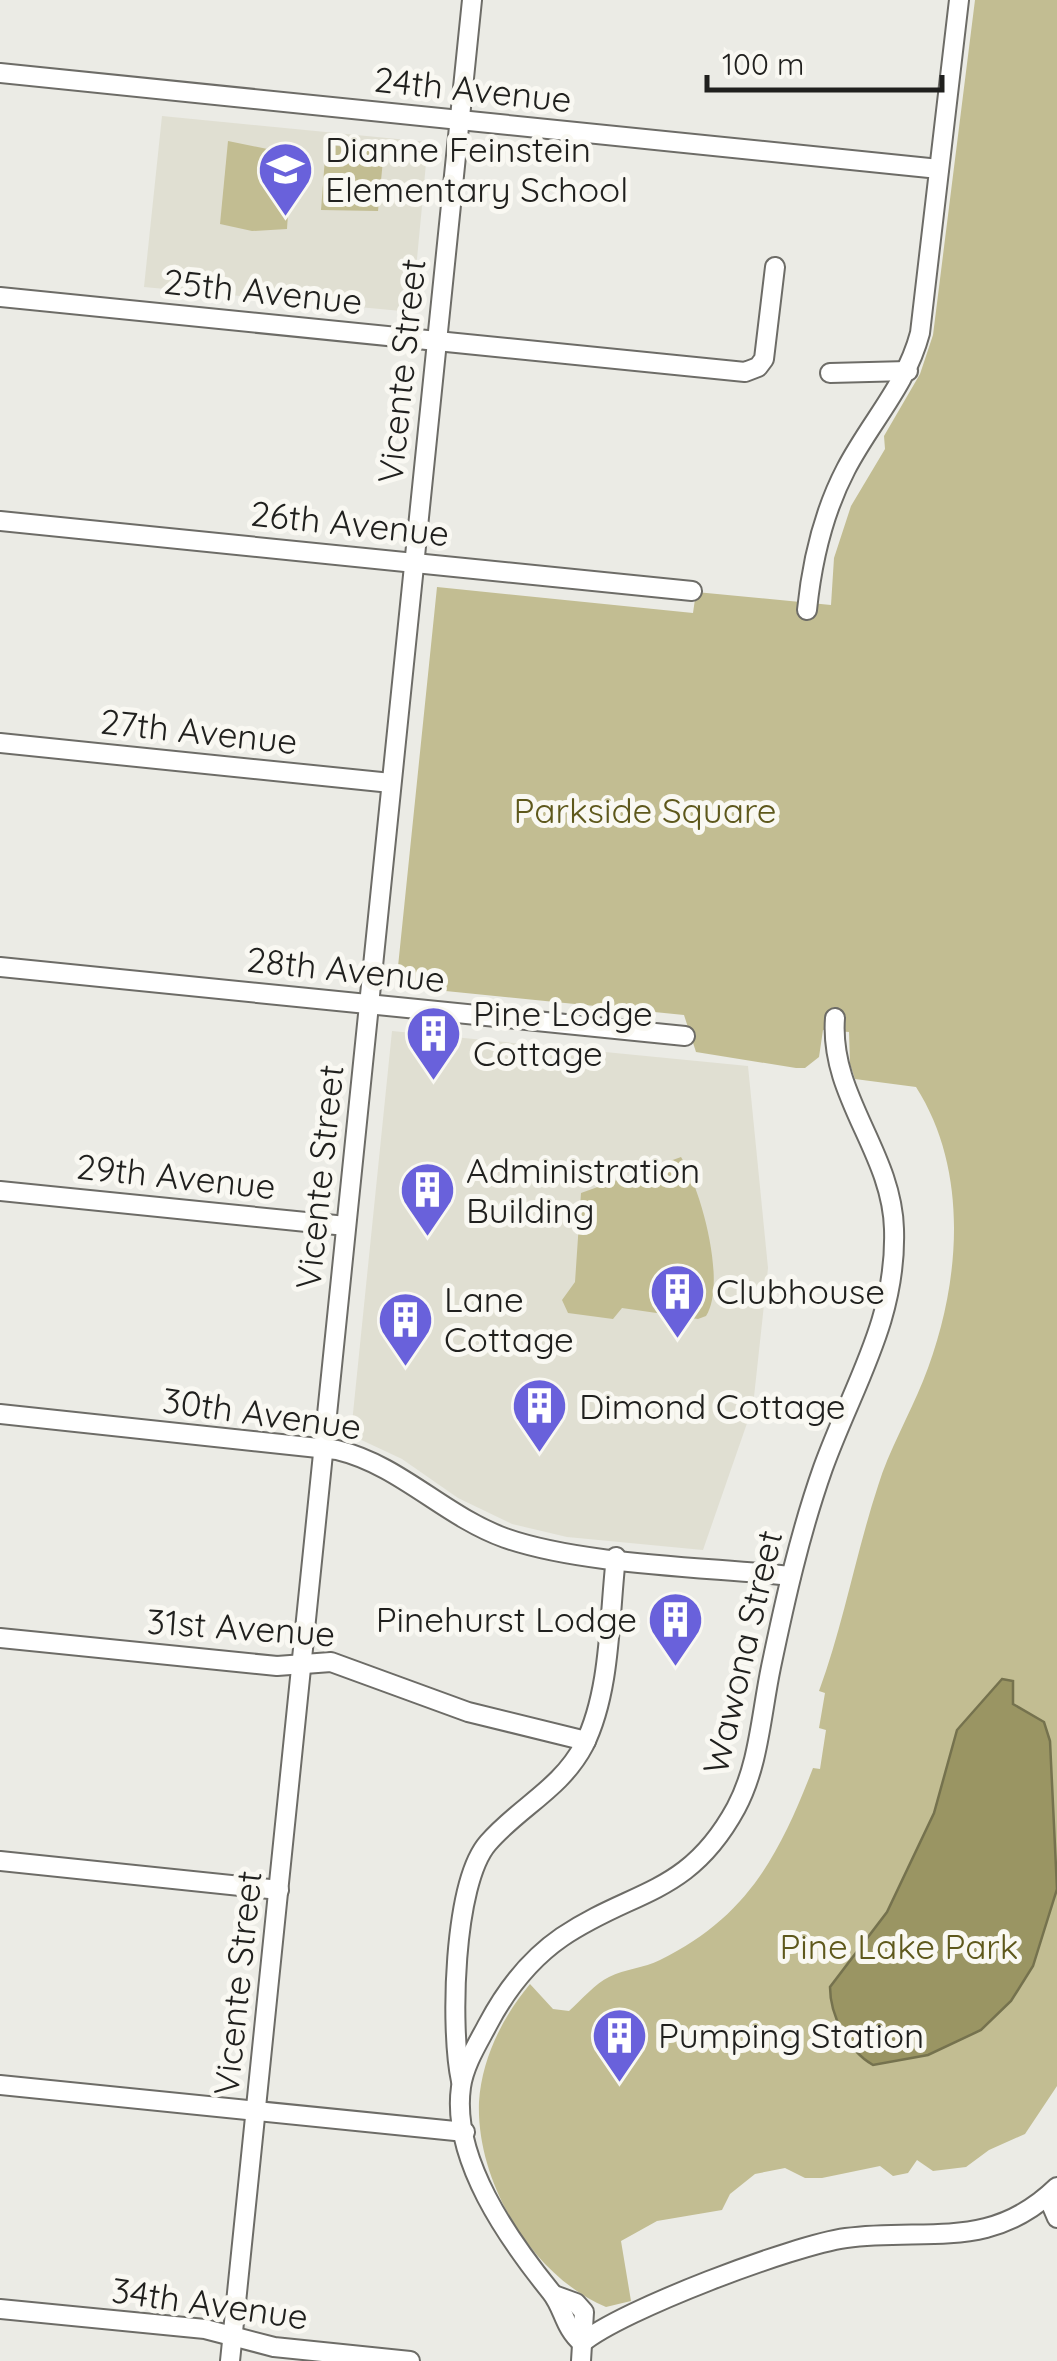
<svg xmlns="http://www.w3.org/2000/svg" width="1057" height="2361" font-family="Quicksand,sans-serif">
	<rect width="100%" height="100%" fill="#ebebe5"/>
	<g fill="#e0dfd2">
		<path d="M 162,116 L 428,142 L 412,312 L 144,287 Z"/>
		<path d="M 392,1031 L 748,1066 L 768,1268 L 753,1406 L 703,1550 L 567,1537 L 512,1524 L 458,1498 L 402,1459 L 355,1437 L 352,1423 Z"/>
	</g>
	<g fill="#c2bd92">
		<path d="M 975,0 L 1057,0 L 1057,2086 L 1025,2134 L 989,2150 L 966,2167 L 933,2171 L 917,2160 L 908,2173 L 893,2176 L 880,2166 L 822,2178 L 805,2178 L 785,2168 L 755,2174 L 730,2194 L 722,2210 L 657,2221 L 621,2241 L 631,2301 L 606,2307 C 532,2276 476,2182 479,2102 C 482,2058 502,2018 530,1984 L 553,2009 L 569,2011 C 581,2000 596,1983 609,1977 C 625,1969 644,1968 660,1960 C 747,1917 779,1856 813,1768 L 820,1769 L 826,1730 L 819,1728 L 825,1693 L 819,1691 C 843,1626 856,1553 878,1486 C 889,1450 909,1416 923,1381 C 960,1289 971,1173 916,1087 L 855,1079 L 850,1064 L 849,1032 L 823,1030 L 819,1057 L 805,1068 L 796,1068 L 696,1052 L 684,1015 L 396,986 L 437,587 L 693,613 L 696,592 L 831,605 L 834,558 L 851,506 L 885,449 L 884,436 L 920,374 L 933,335 Z"/>
		<path d="M 228,141 L 292,154 L 287,229 L 252,231 L 220,224 Z"/>
		<path d="M 326,145 L 384,150 L 378,211 L 321,210 Z"/>
		<path d="M 681,1157 C 701,1189 727,1283 706,1316 L 698,1319 L 622,1308 L 613,1319 L 568,1313 L 562,1300 L 575,1282 L 581,1193 Z"/>
	</g>
	<path fill="#9a9563" stroke="#75724e" stroke-width="2.5" d="M 1002,1679 L 1013,1681 L 1013,1704 L 1044,1722 L 1050,1741 L 1057,1889 L 1033,1966 L 1011,2001 L 981,2030 L 928,2055 L 873,2065 C 848,2051 830,2015 830,1987 L 887,1912 L 934,1813 L 957,1730 Z"/>
	<g fill="none" stroke-linecap="round" stroke-linejoin="round">
		<defs>
			<g id="minor">
				<path d="M 0,73 L 939,169"/>
				<path d="M 0,297 L 745,372 L 758,367 L 764,359 L 775,267"/>
				<path d="M 830,373 L 908,371"/>
				<path d="M 0,521 L 692,591"/>
				<path d="M 807,610 C 812,561 823,513 846,469 C 871,421 906,386 920,333 L 959,0"/>
				<path d="M 0,743 L 391,783"/>
				<path d="M 0,967 L 685,1036"/>
				<path d="M 0,1191 L 346,1226"/>
				<path d="M 0,1414 L 337,1450 C 400,1465 444,1516 505,1538 C 582,1565 707,1567 791,1576"/>
				<path d="M 0,1638 L 277,1666 L 331,1662 L 468,1712 L 586,1741"/>
				<path d="M 0,1861 L 279,1890"/>
				<path d="M 461,2081 C 450,2030 453,1883 488,1843 C 519,1807 561,1789 584,1745 C 611,1691 609,1617 616,1557"/>
				<path d="M 0,2085 L 465,2132"/>
				<path d="M 1048,2197 L 1057,2218"/>
				<path d="M 554,2295 L 576,2303 L 584,2312 L 581,2361"/>
				<path d="M 0,2309 L 205,2329 L 274,2347 L 410,2361"/>
				<path d="M 582,2343 C 564,2328 564,2308 551,2292 C 509,2240 451,2159 461,2087 C 464,2065 478,2043 488,2024 C 506,1990 530,1959 562,1937 C 633,1889 688,1896 736,1808 C 759,1765 761,1715 771,1667 C 785,1600 800,1533 823,1468 C 853,1385 897,1320 894,1229 C 892,1152 829,1096 835,1018"/>
				<path d="M 582,2343 C 621,2310 794,2245 846,2238 C 928,2227 990,2252 1057,2187"/>
				<path d="M 230,2361 L 472,0"/>
			</g>
		</defs>
		<use href="#minor" stroke="#6d6c67" stroke-width="22"/>
		<use href="#minor" stroke="#fff" stroke-width="18"/>
	</g>
	<defs>
		<symbol id="school-pin" viewBox="-11 -11 22 30"><path d="M0 17L-7.5 6A9.5 9.5 0 1 1 7.5 6Z" fill="#6961db" stroke="#f9f8f2"/><path d="M0-5L7-2L0 1L-7-2ZM-4 1L0 2.5L4 1V4Q0 6-4 4Z" fill="#fff"/></symbol>
		<symbol id="building-pin" viewBox="-11 -11 22 30"><path d="M0 17L-7.5 6A9.5 9.5 0 1 1 7.5 6Z" fill="#6961db" stroke="#f9f8f2"/><path d="M-4-6H4V6H1V3H-1V6H-4ZM-2.5-4.3h1.7v1.8h-1.7ZM.8-4.3h1.7v1.8H.8ZM-2.5-1h1.7V.8h-1.7ZM.8-1h1.7V.8H.8Z" fill="#fff"/></symbol>
	</defs>
	<g fill-rule="evenodd">
		<use href="#school-pin" x="254" y="138" width="63" height="86"/>
		<use href="#building-pin" x="402" y="1002" width="63" height="86"/>
		<use href="#building-pin" x="396" y="1158" width="63" height="86"/>
		<use href="#building-pin" x="646" y="1260" width="63" height="86"/>
		<use href="#building-pin" x="374" y="1288" width="63" height="86"/>
		<use href="#building-pin" x="508" y="1374" width="63" height="86"/>
		<use href="#building-pin" x="644" y="1588" width="63" height="86"/>
		<use href="#building-pin" x="588" y="2004" width="63" height="86"/>
	</g>
	<g text-anchor="middle" dominant-baseline="central" stroke-width="10" stroke-linejoin="round" paint-order="stroke">
		<g font-size="35" fill="#20201e" stroke="#f9f8f2">
			<text transform="translate(473 89) rotate(6)">24th Avenue</text>
			<text transform="translate(263 291) rotate(6)">25th Avenue</text>
			<text transform="translate(401 371) rotate(-84)">Vicente Street</text>
			<text transform="translate(350 523) rotate(6)">26th Avenue</text>
			<text transform="translate(199 731) rotate(6)">27th Avenue</text>
			<text transform="translate(346 969) rotate(6)">28th Avenue</text>
			<text transform="translate(176 1176) rotate(6)">29th Avenue</text>
			<text transform="translate(319 1177) rotate(-84)">Vicente Street</text>
			<text transform="translate(262 1413) rotate(8)">30th Avenue</text>
			<text transform="translate(241 1627) rotate(4)">31st Avenue</text>
			<text transform="translate(742 1652) rotate(-77)">Wawona Street</text>
			<text transform="translate(237 1983) rotate(-84)">Vicente Street</text>
			<text transform="translate(210 2303) rotate(8)">34th Avenue</text>
		</g>
		<g font-size="35" fill="#20201e" stroke="#f9f8f2" text-anchor="start">
			<text x="325" y="149">Dianne Feinstein<tspan x="325" dy="40">Elementary School</tspan></text>
			<text x="473" y="1013">Pine Lodge<tspan x="473" dy="40">Cottage</tspan></text>
			<text x="466" y="1170">Administration<tspan x="466" dy="40">Building</tspan></text>
			<text x="716" y="1291">Clubhouse</text>
			<text x="444" y="1299">Lane<tspan x="444" dy="40">Cottage</tspan></text>
			<text x="579" y="1406">Dimond Cottage</text>
			<text x="637" y="1619" text-anchor="end">Pinehurst Lodge</text>
			<text x="658" y="2035">Pumping Station</text>
		</g>
		<g font-size="35" fill="#5e581c" stroke="#f9f8f2">
			<text x="645" y="810">Parkside Square</text>
			<text x="899" y="1946">Pine Lake Park</text>
		</g>
	</g>
	<path d="M707 75v15h235v-15" fill="none" stroke="#20201e" stroke-width="5"/>
	<text x="722" y="75" font-size="30" fill="#20201e" stroke="#f9f8f2" stroke-width="8" paint-order="stroke">100 m</text>
</svg>
